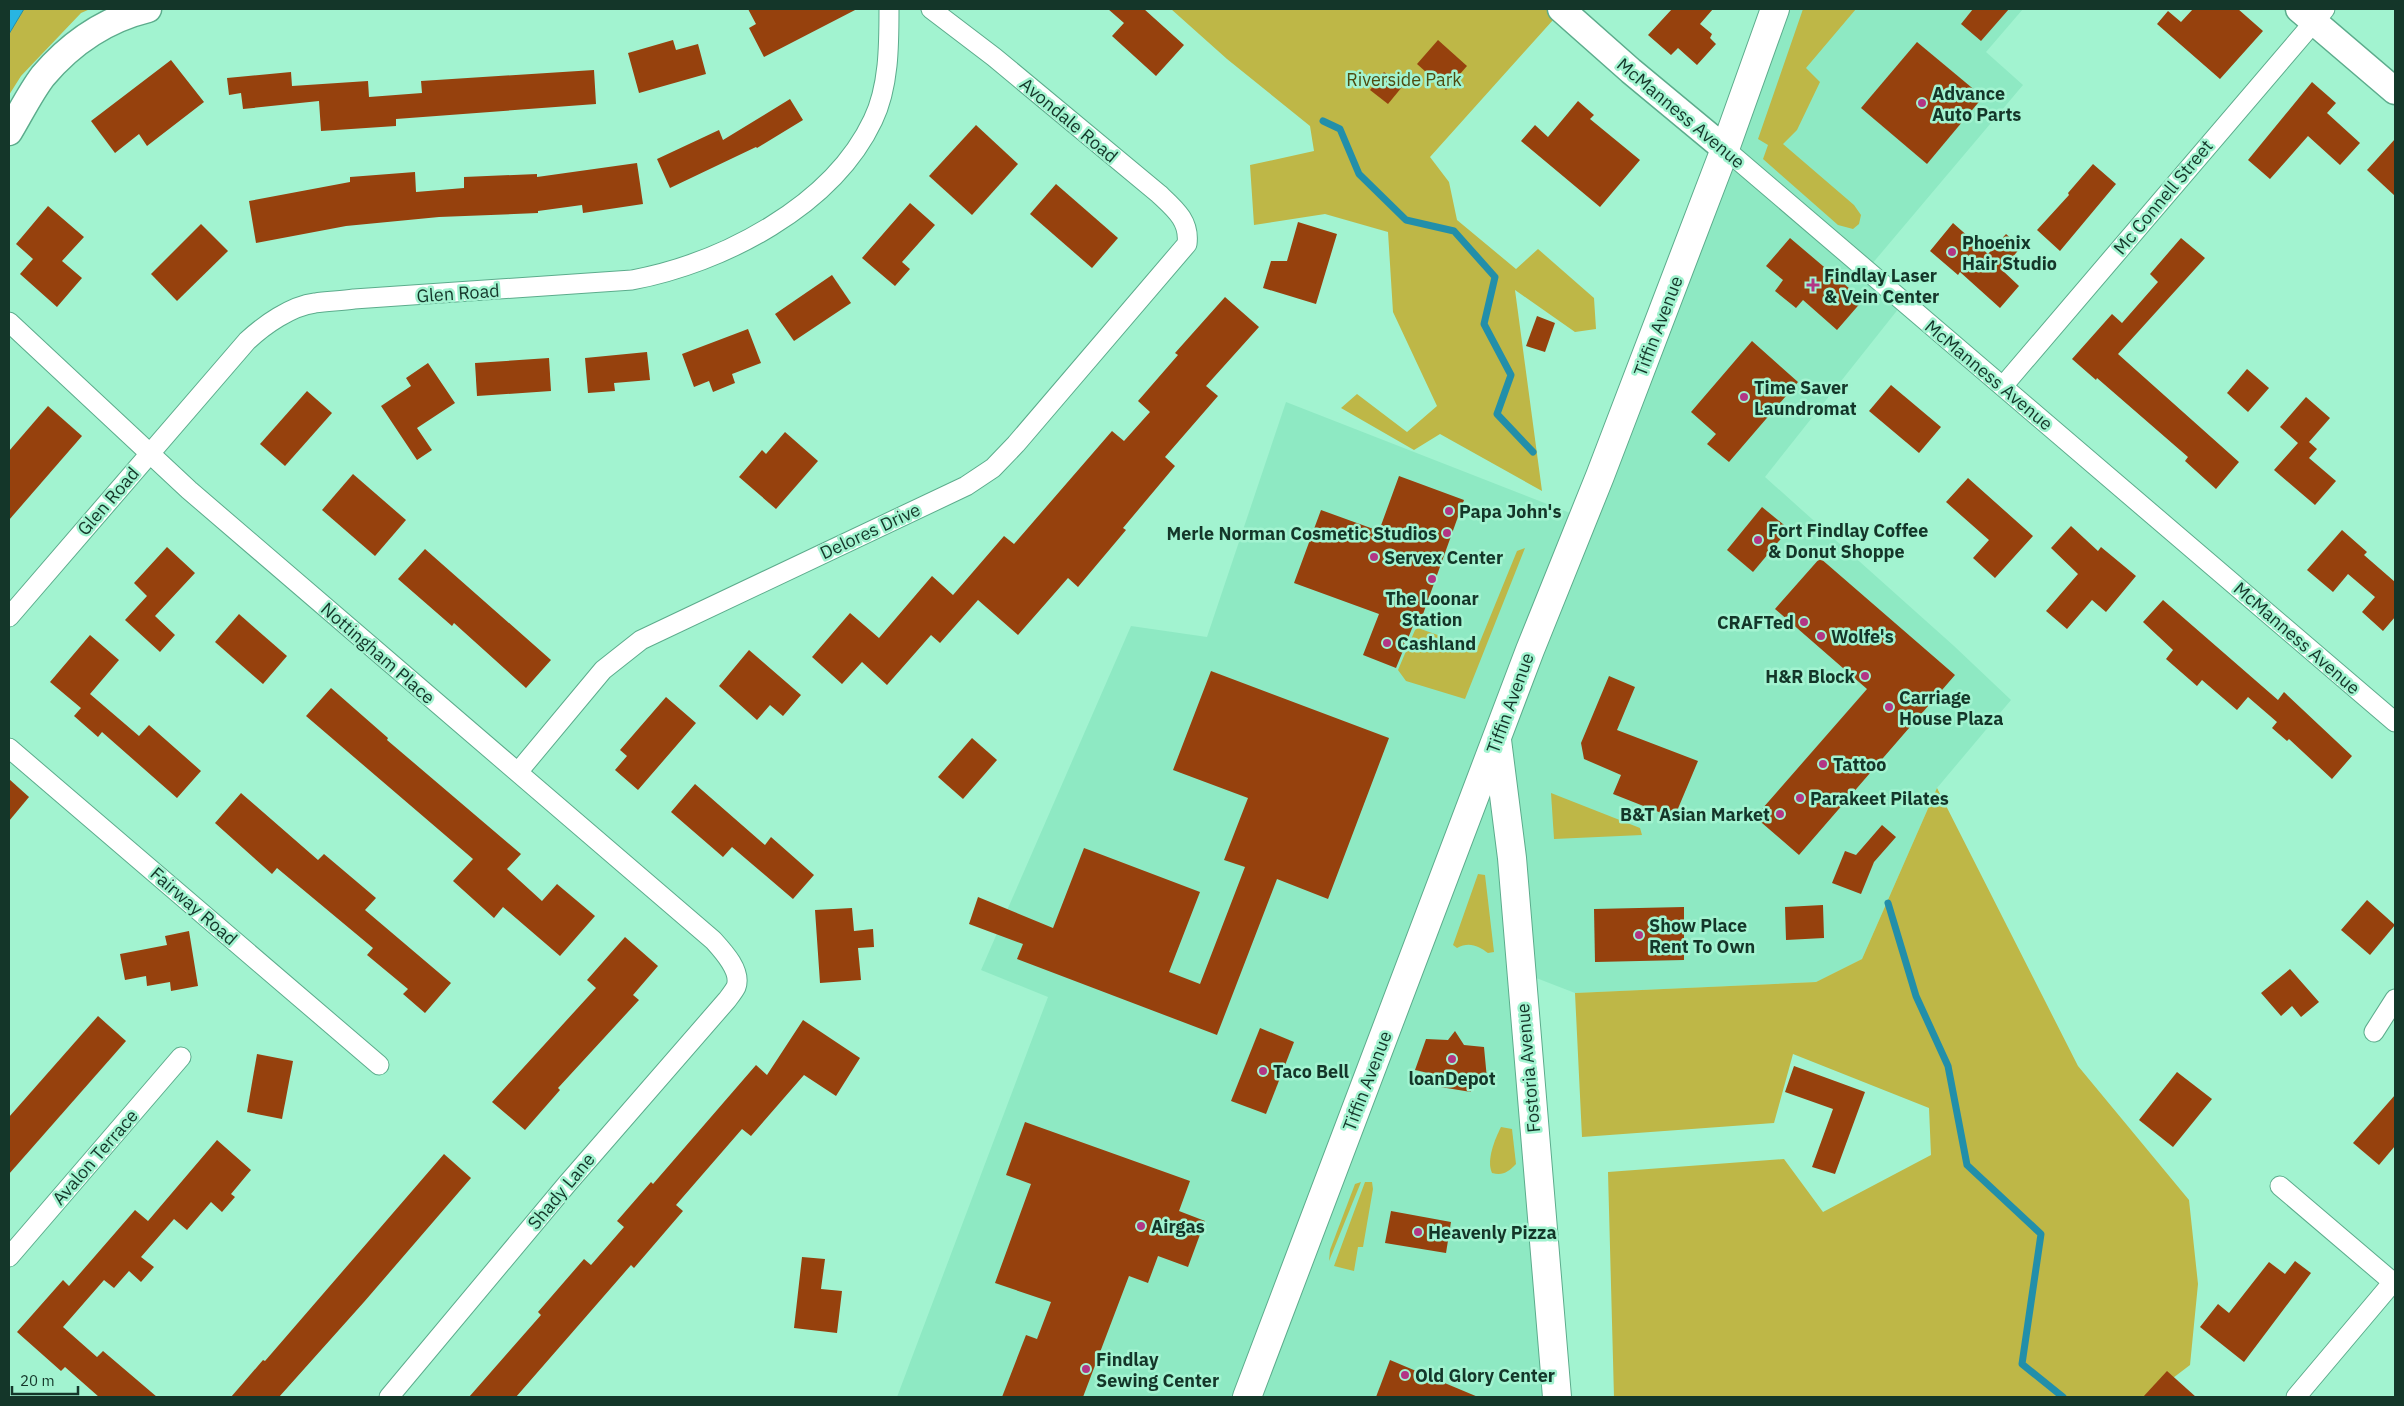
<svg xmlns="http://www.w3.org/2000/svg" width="2404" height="1406" font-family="'IBM Plex Sans',sans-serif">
	<rect width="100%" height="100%" fill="#a2f3d0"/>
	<path fill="#8ee9c3" d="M 1774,9 L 2023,9 L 1986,52 L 2023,85 L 1866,271 L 1903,303 L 1765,477 L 1954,646 L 2011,700 L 1937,788 L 1862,959 L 1816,982 L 1575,993 L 1521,972 L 1555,1397 L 897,1397 L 1048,997 L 981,970 L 1131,626 L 1207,637 L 1286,402 L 1583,518 Z"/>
	<g fill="#beb747">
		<path d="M 23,9 L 90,9 L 81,13 L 21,76 L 9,95 L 9,34 Z"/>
		<path d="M 1171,9 L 1562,10 L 1430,157 L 1449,182 L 1457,220 L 1516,269 L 1538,249 L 1594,298 L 1596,329 L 1575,332 L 1515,290 L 1542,491 L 1440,434 L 1414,450 L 1341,408 L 1357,394 L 1407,432 L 1437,406 L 1393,312 L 1388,232 L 1325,214 L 1254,225 L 1250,165 L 1314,151 L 1310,126 L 1227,59 Z"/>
		<path d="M 1803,9 L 1856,9 L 1806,68 L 1820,82 L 1797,130 L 1783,144 L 1854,205 L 1861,215 L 1859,224 L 1853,229 L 1838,225 L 1763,159 L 1768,145 L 1758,139 Z"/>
		<path d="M 1525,548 L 1465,699 L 1406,681 L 1398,670 L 1415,630 L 1418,628 L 1477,649 L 1517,551 Z"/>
		<path d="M 1937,788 L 2078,1066 L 2189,1200 L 2198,1284 L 2190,1365 L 2148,1397 L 1614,1397 L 1608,1172 L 1784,1159 L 1823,1212 L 1931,1155 L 1929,1108 L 1793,1054 L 1774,1123 L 1582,1137 L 1575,993 L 1816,982 L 1862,959 Z"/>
		<path d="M 1551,793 L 1640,828 L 1642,835 L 1554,839 Z"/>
		<path d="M 1478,874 L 1485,875 L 1494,952 L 1488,953 C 1479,946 1469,941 1457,948 L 1453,945 Z"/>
		<path d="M 1501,1127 L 1512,1129 L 1516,1164 C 1508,1172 1503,1176 1492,1173 C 1486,1160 1495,1139 1501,1127 Z"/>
		<path d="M 1361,1182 L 1329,1261 L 1330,1250 L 1355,1184 Z"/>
		<path d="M 1365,1182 L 1372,1182 L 1373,1189 L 1363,1247 L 1358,1247 L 1354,1271 L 1334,1266 Z"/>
	</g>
	<path fill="#28b5e2" stroke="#228faa" d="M 9,9 L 24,9 L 9,34 Z"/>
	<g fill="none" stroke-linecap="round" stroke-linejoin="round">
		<g stroke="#228faa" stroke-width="7">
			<path d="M 1323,121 L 1340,129 L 1359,174 L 1406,220 L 1454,231 L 1495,277 L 1484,324 L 1511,375 L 1497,414 L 1533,452"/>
			<path d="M 1888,903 L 1916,996 L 1948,1066 L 1967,1165 L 2041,1234 L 2022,1364 L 2063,1397"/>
		</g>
	</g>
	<g fill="#96410d">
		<path d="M 748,9 L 857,9 L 764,57 L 749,28 L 756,24 Z"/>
		<path d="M 1108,9 L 1144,9 L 1184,45 L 1156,76 L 1112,36 L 1124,23 Z"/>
		<path d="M 1672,9 L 1713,9 L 1700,24 L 1712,34 L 1710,38 L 1716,44 L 1697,65 L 1678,48 L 1671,55 L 1648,35 Z"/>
		<path d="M 1973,9 L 2009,9 L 1981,41 L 1961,24 Z"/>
		<path d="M 2193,9 L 2238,9 L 2263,31 L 2220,79 L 2157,24 L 2168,11 L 2181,22 Z"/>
		<path d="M 673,40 L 676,50 L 698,44 L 706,74 L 639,93 L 628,53 Z"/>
		<path d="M 1438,40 L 1467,66 L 1446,90 L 1417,64 Z"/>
		<path d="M 1917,42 L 1983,97 L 1927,164 L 1861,108 Z"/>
		<path d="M 171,60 L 204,102 L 147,146 L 139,134 L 115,153 L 91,121 Z"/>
		<path d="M 594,70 L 596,104 L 396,119 L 396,126 L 321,131 L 319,101 L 243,109 L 241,93 L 229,95 L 227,78 L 291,72 L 292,86 L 368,81 L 369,97 L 422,93 L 421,81 Z"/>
		<path d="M 1384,72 L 1402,87 L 1388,104 L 1370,90 Z"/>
		<path d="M 2312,82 L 2336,103 L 2327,113 L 2360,143 L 2340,165 L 2308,136 L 2270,179 L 2248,160 Z"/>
		<path d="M 790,99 L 803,120 L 757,148 L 756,147 L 670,188 L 657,159 L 719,130 L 723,140 Z"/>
		<path d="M 1578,101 L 1594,115 L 1590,119 L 1640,160 L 1600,207 L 1521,141 L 1535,125 L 1548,137 Z"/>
		<path d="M 976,125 L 1018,164 L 972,215 L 929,176 Z"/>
		<path d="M 2395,139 L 2395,196 L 2367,170 Z"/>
		<path d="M 637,163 L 643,204 L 583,213 L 582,205 L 538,211 L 538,213 L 439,217 L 346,226 L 256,243 L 249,201 L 350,182 L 350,177 L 415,172 L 416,192 L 464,188 L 464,177 L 537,174 L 537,177 Z"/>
		<path d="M 2093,164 L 2116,184 L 2060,251 L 2037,230 L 2069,195 L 2068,193 Z"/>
		<path d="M 1056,184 L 1118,238 L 1092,268 L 1030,214 Z"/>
		<path d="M 910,203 L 935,225 L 902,262 L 910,269 L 895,286 L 862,258 Z"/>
		<path d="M 48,206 L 84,237 L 62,261 L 82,278 L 57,307 L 20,274 L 33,259 L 16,244 Z"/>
		<path d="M 1298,222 L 1337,234 L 1316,304 L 1263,288 L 1271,261 L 1287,261 Z"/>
		<path d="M 1953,223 L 1988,254 L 2006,234 L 2021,247 L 2002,270 L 2019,286 L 2000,308 L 1960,272 L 1958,275 L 1930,251 Z"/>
		<path d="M 201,224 L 228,251 L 177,301 L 151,274 Z"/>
		<path d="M 1790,238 L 1863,300 L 1837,330 L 1803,300 L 1796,308 L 1775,291 L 1783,280 L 1766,266 Z"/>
		<path d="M 2181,238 L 2205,258 L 2118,354 L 2239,462 L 2216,489 L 2185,461 L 2188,457 L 2097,378 L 2096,380 L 2072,359 L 2112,314 L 2122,323 L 2158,282 L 2150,274 Z"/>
		<path d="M 832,275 L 851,303 L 794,341 L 775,314 Z"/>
		<path d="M 1225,297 L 1259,327 L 1206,386 L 1218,396 L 1165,457 L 1175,466 L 1123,528 L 1126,530 L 1078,587 L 1068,578 L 1018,635 L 978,600 L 940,643 L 931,635 L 887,685 L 862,662 L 842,684 L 812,657 L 850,613 L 879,638 L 932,576 L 953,595 L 1004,536 L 1014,544 L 1112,431 L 1124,441 L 1150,412 L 1138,401 L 1178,355 L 1175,353 Z"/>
		<path d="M 1537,316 L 1555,323 L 1545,352 L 1526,346 Z"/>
		<path d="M 748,329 L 761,363 L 732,374 L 735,383 L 713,392 L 709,381 L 694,387 L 682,354 Z"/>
		<path d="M 1752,341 L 1798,382 L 1729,462 L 1707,444 L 1716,434 L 1691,412 Z"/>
		<path d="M 647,352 L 650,380 L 614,383 L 615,391 L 588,393 L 585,358 Z"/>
		<path d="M 549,358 L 551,391 L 477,396 L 475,363 Z"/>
		<path d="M 428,363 L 455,403 L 417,428 L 432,450 L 417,460 L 381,406 L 411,386 L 406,378 Z"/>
		<path d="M 2247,369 L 2269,388 L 2248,412 L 2227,393 Z"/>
		<path d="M 1891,385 L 1941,427 L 1919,453 L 1869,411 Z"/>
		<path d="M 307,391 L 332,413 L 285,466 L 260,444 Z"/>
		<path d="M 2306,397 L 2330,418 L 2309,442 L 2317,449 L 2309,458 L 2336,481 L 2315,505 L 2274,470 L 2298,443 L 2280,427 Z"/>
		<path d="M 48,406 L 82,436 L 9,520 L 9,451 Z"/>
		<path d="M 785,432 L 818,461 L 776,509 L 739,477 L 762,450 L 766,454 Z"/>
		<path d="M 353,474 L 406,520 L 375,556 L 322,510 Z"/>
		<path d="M 1399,476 L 1464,500 L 1418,628 L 1413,626 L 1396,668 L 1363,655 L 1379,614 L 1294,583 L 1321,510 L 1379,531 Z"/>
		<path d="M 1968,478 L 2033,536 L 1995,578 L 1973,558 L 1989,540 L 1946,502 Z"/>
		<path d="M 1762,507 L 1789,529 L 1753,572 L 1727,550 Z"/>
		<path d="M 2071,526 L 2098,551 L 2101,547 L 2136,576 L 2106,612 L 2092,600 L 2067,629 L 2046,611 L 2078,574 L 2051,548 Z"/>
		<path d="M 2342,530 L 2367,552 L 2364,555 L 2395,582 L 2395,617 L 2383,631 L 2362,612 L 2375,597 L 2348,574 L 2333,592 L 2307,570 Z"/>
		<path d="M 167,547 L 195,573 L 155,616 L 175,635 L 160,652 L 125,620 L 147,596 L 134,583 Z"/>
		<path d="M 425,549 L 551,660 L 526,688 L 454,623 L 452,626 L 398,579 Z"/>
		<path d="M 1820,558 L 1955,675 L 1799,855 L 1755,817 L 1867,689 L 1775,609 Z"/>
		<path d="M 2163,600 L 2278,700 L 2284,692 L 2352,756 L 2332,779 L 2289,739 L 2287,741 L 2272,728 L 2277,722 L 2248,697 L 2237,710 L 2202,680 L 2197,686 L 2166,659 L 2173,650 L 2143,622 Z"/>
		<path d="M 239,614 L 287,656 L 263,684 L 215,642 Z"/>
		<path d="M 90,635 L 119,660 L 90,694 L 139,736 L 149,725 L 201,771 L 177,798 L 102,732 L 98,737 L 74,716 L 81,708 L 50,682 Z"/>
		<path d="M 749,650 L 801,695 L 783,716 L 770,705 L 757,720 L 719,686 Z"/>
		<path d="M 1211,671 L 1389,738 L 1328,899 L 1277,879 L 1217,1035 L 1017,959 L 1023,944 L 969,924 L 978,897 L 1053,928 L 1084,848 L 1200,892 L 1169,972 L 1200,984 L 1245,867 L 1224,860 L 1248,798 L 1173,770 Z"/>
		<path d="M 1609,676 L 1635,687 L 1617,730 L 1698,761 L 1674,818 L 1613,794 L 1621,775 L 1584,759 L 1581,743 Z"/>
		<path d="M 331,688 L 388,738 L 387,740 L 521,854 L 507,869 L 542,901 L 557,884 L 595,916 L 560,956 L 503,907 L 494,918 L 453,881 L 473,859 L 306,716 Z"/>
		<path d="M 666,697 L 696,723 L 638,790 L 615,770 L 627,756 L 620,750 Z"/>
		<path d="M 972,738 L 997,760 L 963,799 L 938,777 Z"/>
		<path d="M 9,779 L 29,797 L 9,821 Z"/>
		<path d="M 695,784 L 765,845 L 771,837 L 814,875 L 793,899 L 732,847 L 723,857 L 671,812 Z"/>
		<path d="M 241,793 L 318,860 L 324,854 L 376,898 L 365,910 L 451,983 L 425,1013 L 403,994 L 408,989 L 367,955 L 373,948 L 277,868 L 272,874 L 215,823 Z"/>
		<path d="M 1882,825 L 1896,837 L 1874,862 L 1861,894 L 1832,883 L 1845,851 L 1856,855 Z"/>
		<path d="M 2367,900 L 2395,925 L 2370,955 L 2341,930 Z"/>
		<path d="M 1823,905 L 1824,938 L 1786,940 L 1785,907 Z"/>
		<path d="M 1684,907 L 1684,960 L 1595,962 L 1594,909 Z"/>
		<path d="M 852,908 L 854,931 L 873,929 L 874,947 L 858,948 L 861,980 L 820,983 L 815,910 Z"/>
		<path d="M 189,931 L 198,986 L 171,991 L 170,982 L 147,986 L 146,976 L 125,980 L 120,954 L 167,945 L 165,936 Z"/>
		<path d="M 625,937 L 658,966 L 633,995 L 639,1000 L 558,1088 L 560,1090 L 525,1130 L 492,1102 L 596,988 L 587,980 Z"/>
		<path d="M 2290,969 L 2319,1002 L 2301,1017 L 2292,1006 L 2281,1016 L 2261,993 Z"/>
		<path d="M 98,1016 L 126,1041 L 9,1174 L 9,1117 Z"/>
		<path d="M 803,1020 L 860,1058 L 836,1096 L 804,1075 L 751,1136 L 742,1129 L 676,1205 L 683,1211 L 634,1268 L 631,1265 L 516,1397 L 469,1397 L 541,1315 L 538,1312 L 584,1259 L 591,1265 L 624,1227 L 617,1221 L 651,1182 L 653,1184 L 756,1065 L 767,1075 Z"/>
		<path d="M 1260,1028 L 1294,1042 L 1266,1114 L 1231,1101 Z"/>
		<path d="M 1455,1031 L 1464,1045 L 1484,1047 L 1487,1079 L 1473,1079 L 1471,1092 L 1428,1085 L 1428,1073 L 1415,1070 L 1426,1039 L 1448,1040 Z"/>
		<path d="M 257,1054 L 293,1061 L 282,1119 L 247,1112 Z"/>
		<path d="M 1794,1066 L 1865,1092 L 1835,1174 L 1812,1167 L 1833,1109 L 1785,1092 Z"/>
		<path d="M 2177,1072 L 2212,1099 L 2173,1147 L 2139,1120 Z"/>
		<path d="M 2395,1095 L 2395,1146 L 2379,1165 L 2353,1143 Z"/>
		<path d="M 1025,1122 L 1190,1181 L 1179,1211 L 1205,1221 L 1188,1267 L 1158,1256 L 1148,1283 L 1129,1276 L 1083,1397 L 1002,1397 L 1026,1335 L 1037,1339 L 1051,1302 L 995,1283 L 1031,1184 L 1006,1175 Z"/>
		<path d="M 217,1140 L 251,1170 L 231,1194 L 235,1197 L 222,1212 L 211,1202 L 187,1230 L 174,1219 L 141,1257 L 154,1267 L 141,1282 L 129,1271 L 114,1288 L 104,1280 L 63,1327 L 97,1357 L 103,1351 L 157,1397 L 99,1397 L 65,1367 L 61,1371 L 17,1332 L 63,1280 L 69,1286 L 135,1210 L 148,1221 Z"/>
		<path d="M 444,1154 L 471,1178 L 364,1302 L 279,1397 L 231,1397 L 263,1360 L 265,1361 Z"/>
		<path d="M 1391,1211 L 1451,1222 L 1446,1253 L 1385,1243 Z"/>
		<path d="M 802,1257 L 825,1259 L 821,1289 L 842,1291 L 837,1333 L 794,1328 Z"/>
		<path d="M 2295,1261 L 2311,1273 L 2244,1362 L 2200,1327 L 2218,1304 L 2229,1313 L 2269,1262 L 2285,1274 Z"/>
		<path d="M 1390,1360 L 1478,1397 L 1376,1397 Z"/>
		<path d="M 2167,1371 L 2196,1397 L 2143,1397 Z"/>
	</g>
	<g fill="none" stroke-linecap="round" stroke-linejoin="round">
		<defs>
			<g id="street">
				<path d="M 1725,149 L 2395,722"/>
				<path d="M 9,322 L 189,490 L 713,940 C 723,951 742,971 736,987 C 734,991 730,996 727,1000 L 567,1184 L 389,1397"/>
				<path d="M 2003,386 L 2325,9"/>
				<path d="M 9,617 L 247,341 C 264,325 291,306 315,303 C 327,301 341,301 354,299 L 632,280 C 722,263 832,207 873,120 C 889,87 889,45 889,9"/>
				<path d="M 9,748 L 379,1065"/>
				<path d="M 518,772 L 603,670 L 641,640 L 966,486 L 993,468 L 1016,444 L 1187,244 C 1190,221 1175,209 1159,194 L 994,57 L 931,9"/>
				<path d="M 2374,1032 L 2395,999"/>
				<path d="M 2280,1186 L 2395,1284"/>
				<path d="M 9,1257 L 181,1057"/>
				<path d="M 2296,1397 L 2393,1282"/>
			</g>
			<g id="secondary">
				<path d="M 1561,9 L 1631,71 L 1725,149"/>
				<path d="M 2299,9 L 2395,91"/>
				<path d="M 9,132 C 20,114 30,93 43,76 C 71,43 107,19 148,9"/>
			</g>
			<path id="primary" d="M 1497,740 L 1512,858 L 1557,1397"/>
			<path id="highway" d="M 1247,1397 L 1530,650 L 1600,476 L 1725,149 L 1775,9"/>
		</defs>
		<use href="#street" stroke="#5cac8c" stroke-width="21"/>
		<use href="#secondary" stroke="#5cac8c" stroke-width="29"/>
		<use href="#primary" stroke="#5cac8c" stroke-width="30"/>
		<use href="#highway" stroke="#5cac8c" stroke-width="30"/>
		<use href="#street" stroke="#fff" stroke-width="19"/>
		<use href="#secondary" stroke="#fff" stroke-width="26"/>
		<use href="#primary" stroke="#fff" stroke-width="28"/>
		<use href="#highway" stroke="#fff" stroke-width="28"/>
	</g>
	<g fill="#b33585" stroke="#a2f3d0" stroke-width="2">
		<circle cx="1922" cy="103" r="5"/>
		<circle cx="1952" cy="252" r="5"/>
		<path d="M1810.5 277.5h5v5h5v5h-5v5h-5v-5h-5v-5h5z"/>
		<circle cx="1744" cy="397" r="5"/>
		<circle cx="1449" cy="511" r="5"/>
		<circle cx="1447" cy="533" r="5"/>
		<circle cx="1758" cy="540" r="5"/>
		<circle cx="1374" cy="557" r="5"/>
		<circle cx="1432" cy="579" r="5"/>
		<circle cx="1804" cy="622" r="5"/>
		<circle cx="1821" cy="636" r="5"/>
		<circle cx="1387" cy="643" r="5"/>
		<circle cx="1865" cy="676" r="5"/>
		<circle cx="1889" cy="707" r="5"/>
		<circle cx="1823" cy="764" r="5"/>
		<circle cx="1800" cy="798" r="5"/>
		<circle cx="1780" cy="814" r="5"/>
		<circle cx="1639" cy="935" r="5"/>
		<circle cx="1452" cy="1059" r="5"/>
		<circle cx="1263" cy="1071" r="5"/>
		<circle cx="1141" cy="1226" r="5"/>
		<circle cx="1418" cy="1232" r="5"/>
		<circle cx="1086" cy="1369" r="5"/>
		<circle cx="1405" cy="1375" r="5"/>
	</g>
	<g text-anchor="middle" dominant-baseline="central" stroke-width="5" stroke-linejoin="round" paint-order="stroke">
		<g font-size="18" fill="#4e4a0f" stroke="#a2f3d0">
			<text x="1404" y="79">Riverside Park</text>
		</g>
		<g font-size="18" font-weight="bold" fill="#143629" stroke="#a2f3d0" text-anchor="start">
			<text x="1932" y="93">Advance<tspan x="1932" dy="21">Auto Parts</tspan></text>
			<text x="1962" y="242">Phoenix<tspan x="1962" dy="21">Hair Studio</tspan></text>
			<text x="1824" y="275">Findlay Laser<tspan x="1824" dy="21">&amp; Vein Center</tspan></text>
			<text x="1754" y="387">Time Saver<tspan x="1754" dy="21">Laundromat</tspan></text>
			<text x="1459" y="511">Papa John's</text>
			<text x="1768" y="530">Fort Findlay Coffee<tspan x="1768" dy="21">&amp; Donut Shoppe</tspan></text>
			<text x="1437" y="533" text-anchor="end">Merle Norman Cosmetic Studios</text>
			<text x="1384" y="557">Servex Center</text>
			<text x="1432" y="598" text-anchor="middle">The Loonar<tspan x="1432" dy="21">Station</tspan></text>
			<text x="1794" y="622" text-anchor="end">CRAFTed</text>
			<text x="1831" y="636">Wolfe's</text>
			<text x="1397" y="643">Cashland</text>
			<text x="1855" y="676" text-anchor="end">H&amp;R Block</text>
			<text x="1899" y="697">Carriage<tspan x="1899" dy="21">House Plaza</tspan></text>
			<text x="1833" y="764">Tattoo</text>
			<text x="1810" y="798">Parakeet Pilates</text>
			<text x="1770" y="814" text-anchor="end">B&amp;T Asian Market</text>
			<text x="1649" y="925">Show Place<tspan x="1649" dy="21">Rent To Own</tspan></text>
			<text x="1273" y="1071">Taco Bell</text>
			<text x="1452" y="1078" text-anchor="middle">loanDepot</text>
			<text x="1151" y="1226">Airgas</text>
			<text x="1428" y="1232">Heavenly Pizza</text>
			<text x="1096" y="1359">Findlay<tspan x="1096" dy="21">Sewing Center</tspan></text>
			<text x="1415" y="1375">Old Glory Center</text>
		</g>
		<g font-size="18" fill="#143629" stroke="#a2f3d0">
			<text transform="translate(1681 113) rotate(40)">McManness Avenue</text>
			<text transform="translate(1069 120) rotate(40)">Avondale Road</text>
			<text transform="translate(2163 197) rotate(-50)">Mc Connell Street</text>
			<text transform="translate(458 293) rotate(-4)">Glen Road</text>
			<text transform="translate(1658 326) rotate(-69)">Tiffin Avenue</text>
			<text transform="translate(1989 375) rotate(40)">McManness Avenue</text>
			<text transform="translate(108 501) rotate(-49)">Glen Road</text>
			<text transform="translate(870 531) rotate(-25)">Delores Drive</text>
			<text transform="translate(2297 638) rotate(41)">McManness Avenue</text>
			<text transform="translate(378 653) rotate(41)">Nottingham Place</text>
			<text transform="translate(1510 703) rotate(-70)">Tiffin Avenue</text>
			<text transform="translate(194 906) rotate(41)">Fairway Road</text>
			<text transform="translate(1528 1068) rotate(-95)">Fostoria Avenue</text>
			<text transform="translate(1367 1081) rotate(-69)">Tiffin Avenue</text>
			<text transform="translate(95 1157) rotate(-49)">Avalon Terrace</text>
			<text transform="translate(561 1191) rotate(-50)">Shady Lane</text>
		</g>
	</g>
	<rect width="2404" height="1406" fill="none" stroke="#143629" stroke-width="20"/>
	<path d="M12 1386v8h66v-8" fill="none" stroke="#143629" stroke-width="2.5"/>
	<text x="20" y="1386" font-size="15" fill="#143629" stroke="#a2f3d0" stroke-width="4" paint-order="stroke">20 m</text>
</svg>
